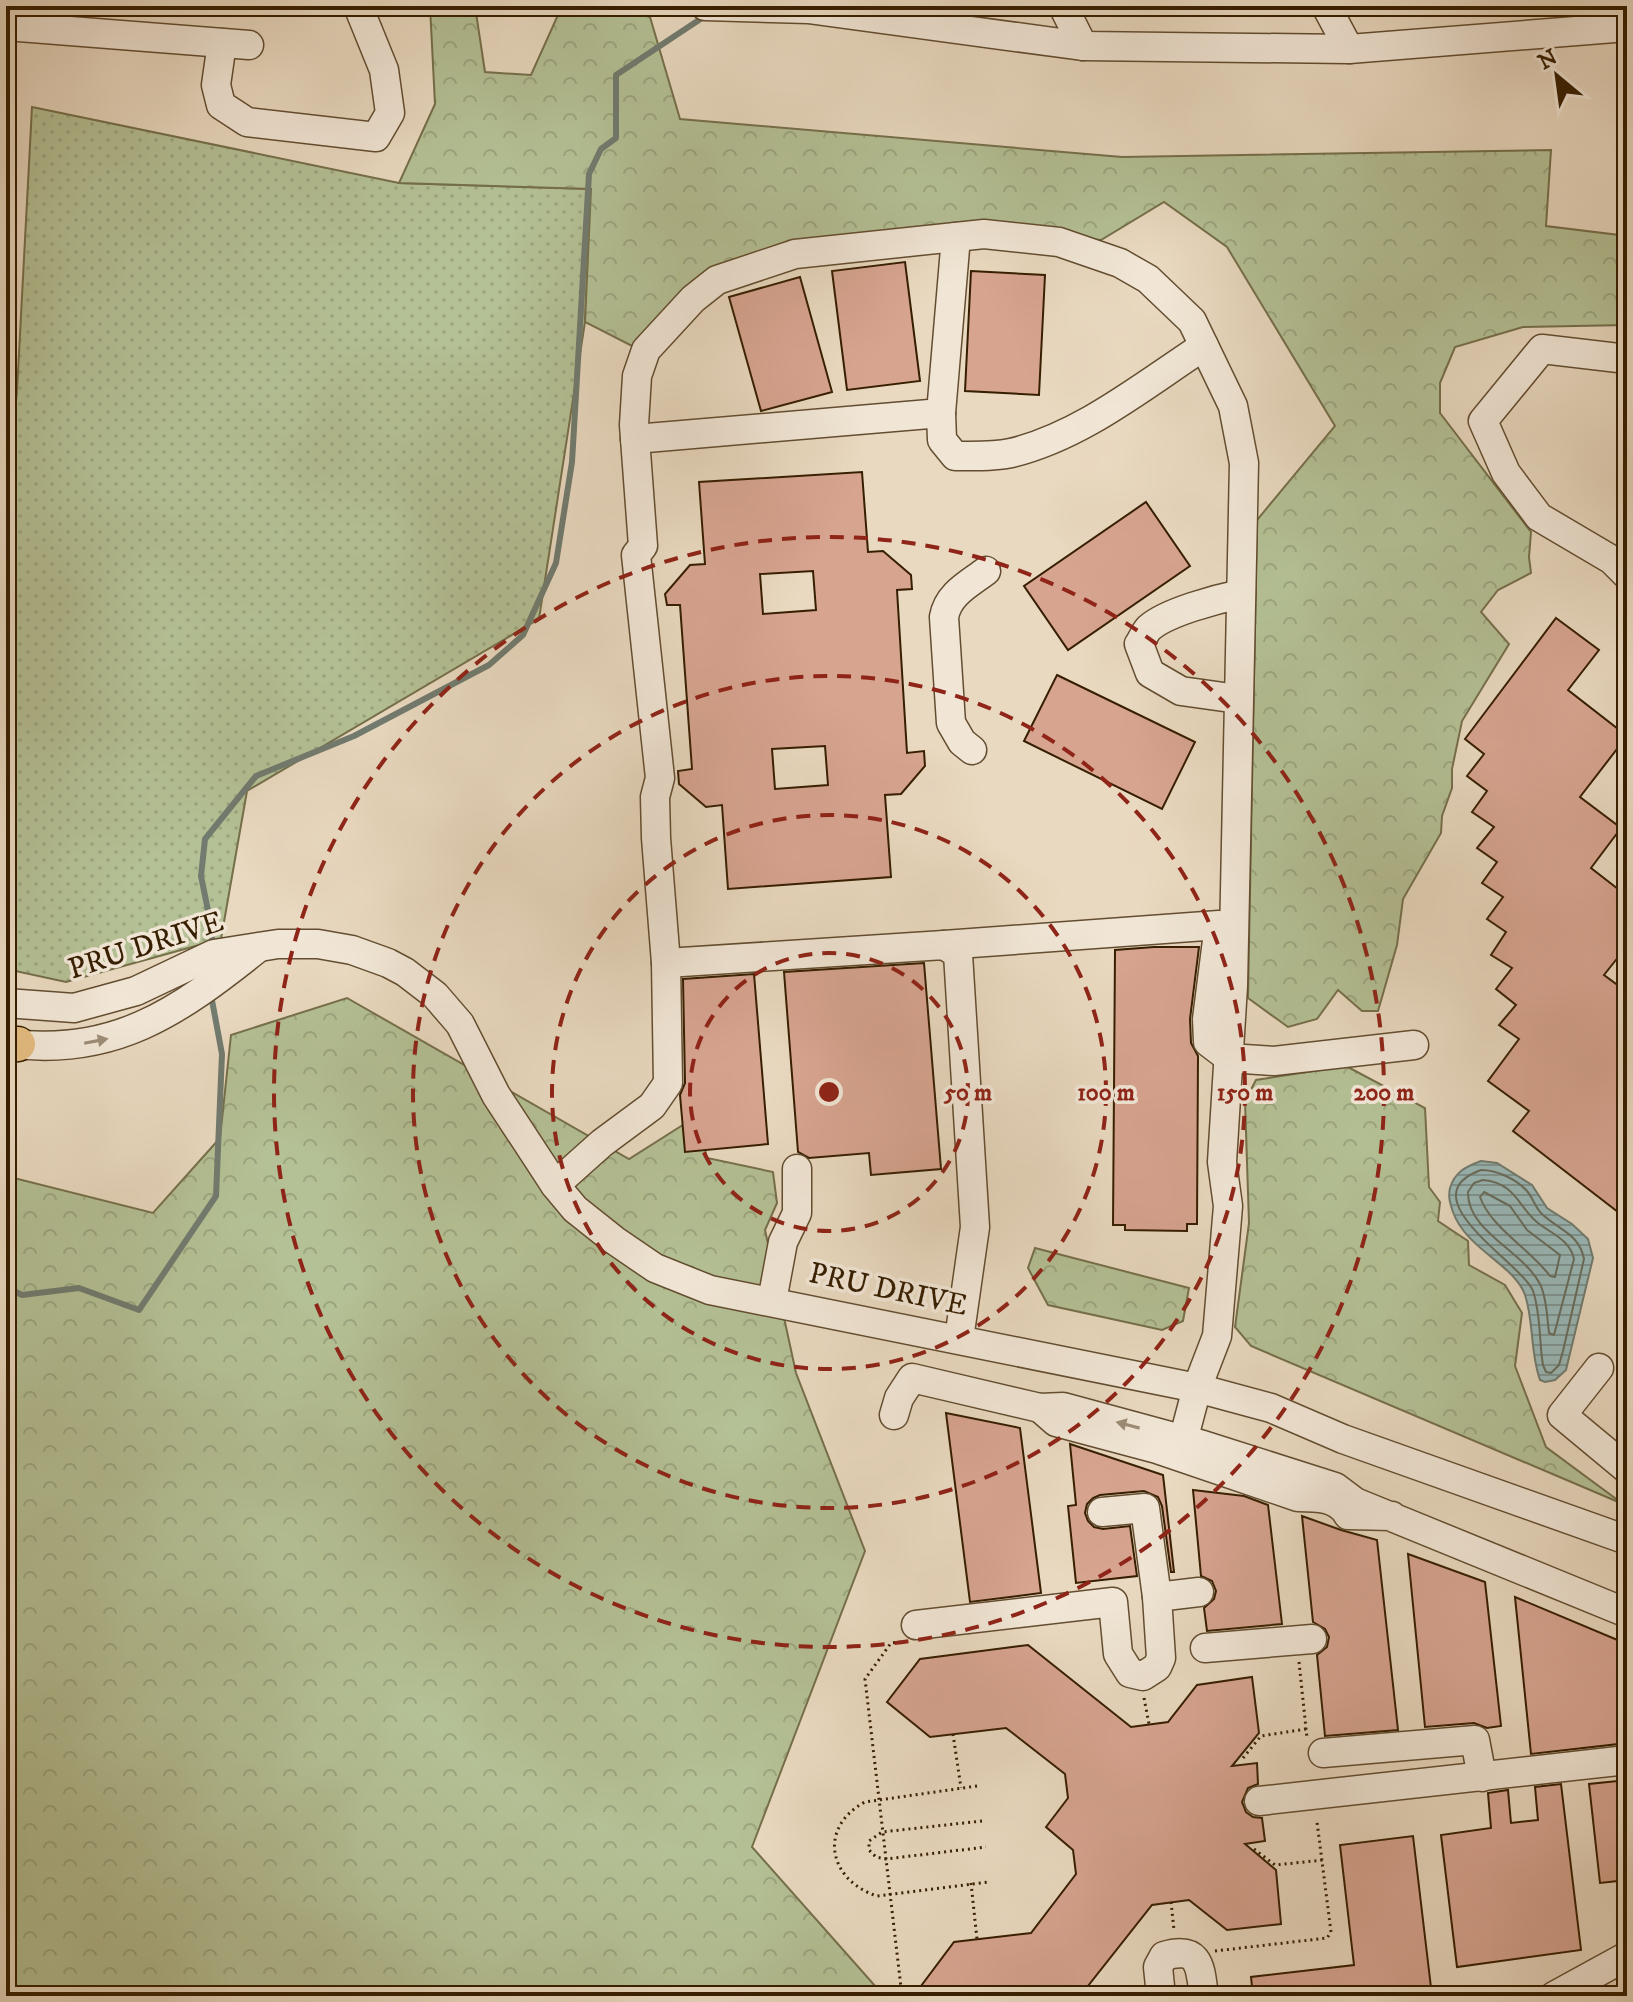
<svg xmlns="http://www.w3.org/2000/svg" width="1633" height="2002" font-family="'IM FELL DW Pica',serif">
	<defs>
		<pattern id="grass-dots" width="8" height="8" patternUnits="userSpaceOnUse" patternTransform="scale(2)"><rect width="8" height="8" fill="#b4c095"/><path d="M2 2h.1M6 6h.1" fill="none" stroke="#9ba57f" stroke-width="1.8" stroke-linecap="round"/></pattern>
		<pattern id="forest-crowns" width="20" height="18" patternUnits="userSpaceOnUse" patternTransform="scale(2)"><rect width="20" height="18" fill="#b4c095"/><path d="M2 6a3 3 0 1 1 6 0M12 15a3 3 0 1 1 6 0" fill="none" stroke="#9ba57f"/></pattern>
		<pattern id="water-rules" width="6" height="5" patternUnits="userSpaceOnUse" patternTransform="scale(2)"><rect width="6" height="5" fill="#99b9b9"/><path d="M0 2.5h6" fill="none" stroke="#7e9694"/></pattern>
	</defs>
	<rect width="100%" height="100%" fill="#e9d9c0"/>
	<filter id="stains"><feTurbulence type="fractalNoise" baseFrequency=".0025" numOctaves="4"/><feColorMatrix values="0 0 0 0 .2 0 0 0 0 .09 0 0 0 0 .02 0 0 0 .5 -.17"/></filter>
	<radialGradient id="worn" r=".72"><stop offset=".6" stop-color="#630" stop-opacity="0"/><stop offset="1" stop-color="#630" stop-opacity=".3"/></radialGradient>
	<path fill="url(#grass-dots)" stroke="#756f4a" stroke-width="2" d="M 32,107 L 399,183 L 591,189 L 585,322 L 539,619 L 247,791 L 221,939 L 66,982 L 6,969 L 6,494 L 17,391 Z"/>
	<g fill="url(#forest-crowns)" stroke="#756f4a" stroke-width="2">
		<path d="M 430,6 L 475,6 L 485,72 L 531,75 L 562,6 L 609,6 L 650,17 L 680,119 L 1122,157 L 1551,150 L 1546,226 L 1627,236 L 1627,325 L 1523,327 L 1455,347 L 1440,383 L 1440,413 L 1531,532 L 1529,557 L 1531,573 L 1498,590 L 1481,612 L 1509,644 L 1462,721 L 1452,769 L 1452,788 L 1442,816 L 1441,833 L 1403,899 L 1397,945 L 1378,1011 L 1362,1011 L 1338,990 L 1317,1019 L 1288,1027 L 1248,998 L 1257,520 L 1335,426 L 1227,247 L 1164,202 L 1101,240 L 892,230 L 713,274 L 636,348 L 585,322 L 591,189 L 399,183 L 435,104 Z"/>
		<path d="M 347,998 L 629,1159 L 697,1116 L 707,1158 L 773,1172 L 777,1203 L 765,1230 L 796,1373 L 865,1551 L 752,1847 L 884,1996 L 6,1996 L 6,1176 L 153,1213 L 220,1138 L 231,1035 Z"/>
		<path d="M 1346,1066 L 1425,1108 L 1429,1187 L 1440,1202 L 1438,1221 L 1468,1241 L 1469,1265 L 1505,1285 L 1522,1313 L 1515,1366 L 1546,1447 L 1623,1504 L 1251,1346 L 1235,1327 L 1249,1223 L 1245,1101 L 1256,1080 Z"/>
		<path d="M 1035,1248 L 1189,1288 L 1183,1321 L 1162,1330 L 1048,1305 L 1028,1268 Z"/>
	</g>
	<path fill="url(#water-rules)" stroke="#717b6f" stroke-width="2" d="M 1481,1161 L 1497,1163 L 1532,1185 L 1547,1208 L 1572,1224 L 1588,1239 L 1593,1258 L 1566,1370 L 1555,1380 L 1545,1382 L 1540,1380 C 1530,1352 1534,1322 1525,1295 C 1515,1265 1466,1249 1453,1212 C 1450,1203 1448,1197 1450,1188 C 1455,1172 1465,1167 1481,1161 Z"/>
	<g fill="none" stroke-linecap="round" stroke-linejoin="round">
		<g stroke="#686c5c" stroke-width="2">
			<path d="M 1481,1170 C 1497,1170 1516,1179 1527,1191 C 1533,1198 1535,1207 1541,1213 C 1558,1230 1579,1233 1584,1259 L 1563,1351 L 1559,1365 L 1551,1373 L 1546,1372 L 1543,1365 C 1539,1342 1541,1314 1533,1291 C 1522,1263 1406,1197 1481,1170 Z"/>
			<path d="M 1483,1180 C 1516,1183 1518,1207 1538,1223 C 1552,1234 1570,1240 1574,1259 L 1554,1335 L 1549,1333 C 1547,1318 1547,1298 1540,1284 C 1523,1251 1467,1231 1468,1192 L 1474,1183 Z"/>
			<path d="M 1484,1192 L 1510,1206 L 1527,1230 L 1560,1255 L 1555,1277 L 1550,1276 C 1530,1249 1491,1228 1480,1197 Z"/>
		</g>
		<g stroke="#717b6f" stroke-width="6">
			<path d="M 212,948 L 212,930 L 201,876 L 205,839 L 256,776 L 354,736 L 489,665 L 523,635 L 556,563 L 572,462 L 589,174 L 601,149 L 616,138 L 616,75 L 705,16"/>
			<path d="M 6,1287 L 22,1295 L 79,1288 L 139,1310 L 216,1196 L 222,1054 L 211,995"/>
		</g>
	</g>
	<g fill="#d7a490" stroke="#361e00" stroke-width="2" fill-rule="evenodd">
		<path d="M 905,262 L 920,381 L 847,390 L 832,271 Z"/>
		<path d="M 971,271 L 1045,275 L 1039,395 L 965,391 Z"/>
		<path d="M 800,277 L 832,392 L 761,411 L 729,297 Z"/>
		<path d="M 862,472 L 868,552 L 883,551 L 911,575 L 912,589 L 897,590 L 907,753 L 924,751 L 925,766 L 901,794 L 885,795 L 891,877 L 728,889 L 722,805 L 706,807 L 679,784 L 678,771 L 692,769 L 680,605 L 667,605 L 665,594 L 690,565 L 705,564 L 699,482 ZM 813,571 L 816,610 L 763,614 L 760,574 ZM 825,746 L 828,785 L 775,789 L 772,749 Z"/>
		<path d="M 1146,502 L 1190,566 L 1068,650 L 1024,586 Z"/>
		<path d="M 1556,618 L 1599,650 L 1568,690 L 1627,736 L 1580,797 L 1621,828 L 1591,868 L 1627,896 L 1627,946 L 1604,975 L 1627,992 L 1627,1219 L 1513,1131 L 1529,1111 L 1488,1081 L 1519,1039 L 1499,1025 L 1516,1005 L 1496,989 L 1512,968 L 1491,955 L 1506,932 L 1487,919 L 1503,897 L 1482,883 L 1497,862 L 1477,848 L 1494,827 L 1472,812 L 1487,791 L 1467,776 L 1484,754 L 1465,739 Z"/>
		<path d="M 1057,675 L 1195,742 L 1162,809 L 1024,741 Z"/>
		<path d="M 1154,947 L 1199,947 L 1190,1019 L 1191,1043 L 1198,1056 L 1197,1224 L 1187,1224 L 1187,1231 L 1125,1230 L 1125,1225 L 1113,1225 L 1115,950 Z"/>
		<path d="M 924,963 L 941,1169 L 871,1175 L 869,1153 L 809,1158 L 798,1152 L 784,972 Z"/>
		<path d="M 754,974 L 768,1144 L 685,1152 L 680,1095 L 685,1083 L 683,979 Z"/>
		<path d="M 946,1413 L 1020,1428 L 1041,1593 L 970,1602 Z"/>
		<path d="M 1070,1444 L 1163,1475 L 1174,1572 L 1171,1572 L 1162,1506 L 1158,1497 L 1144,1491 L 1100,1495 L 1093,1498 L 1087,1504 L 1085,1513 L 1088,1521 L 1094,1527 L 1103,1529 L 1130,1526 L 1137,1576 L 1076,1583 L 1068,1506 L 1076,1505 Z"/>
		<path d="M 1193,1490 L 1244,1496 L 1268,1505 L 1282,1624 L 1207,1631 L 1204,1608 L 1214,1599 L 1216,1591 L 1212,1581 L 1201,1576 Z"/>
		<path d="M 1302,1516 L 1341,1530 L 1377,1540 L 1398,1730 L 1325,1736 L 1317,1655 L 1327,1647 L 1329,1637 L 1325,1629 L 1313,1622 Z"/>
		<path d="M 1408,1554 L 1485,1582 L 1501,1726 L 1487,1728 L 1474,1723 L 1425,1727 Z"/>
		<path d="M 1515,1597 L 1627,1644 L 1627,1743 L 1531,1754 Z"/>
		<path d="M 1028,1645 L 1131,1727 L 1168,1722 L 1197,1685 L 1252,1677 L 1259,1733 L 1232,1766 L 1257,1763 L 1258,1784 L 1248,1788 L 1242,1802 L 1246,1812 L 1253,1817 L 1262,1818 L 1265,1841 L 1245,1844 L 1276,1870 L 1281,1924 L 1227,1930 L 1189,1900 L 1152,1905 L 1080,1996 L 934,1996 L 921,1986 L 954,1942 L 1031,1933 L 1076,1874 L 1073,1850 L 1046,1827 L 1068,1798 L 1065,1774 L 1006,1728 L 930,1737 L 887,1702 L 920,1659 Z"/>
		<path d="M 1627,1780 L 1627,1880 L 1600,1883 L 1589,1784 Z"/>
		<path d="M 1561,1784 L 1581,1950 L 1457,1967 L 1441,1835 L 1491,1828 L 1488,1793 L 1508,1790 L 1511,1823 L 1538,1820 L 1535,1787 Z"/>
		<path d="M 1413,1836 L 1432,1996 L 1253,1996 L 1251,1977 L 1354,1965 L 1340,1845 Z"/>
	</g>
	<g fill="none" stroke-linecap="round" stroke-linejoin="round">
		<defs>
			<g id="minor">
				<path d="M 705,6 L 808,9 L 1083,46 L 1349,49 L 1627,27"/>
				<path d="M 1063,6 L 1083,46"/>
				<path d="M 1326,6 L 1349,49"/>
				<path d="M 6,26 L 249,45"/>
				<path d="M 222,43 L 216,85 L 221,105 L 247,122 L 376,137 L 390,113 L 384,70 L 358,6"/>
				<path d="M 1627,359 L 1542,349 L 1483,421 L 1506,473 L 1539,517 L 1612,560 L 1627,575"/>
				<path d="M 941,413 L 956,237"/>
				<path d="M 635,439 L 941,413 L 942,440 L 955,456 C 973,456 993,457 1011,453 C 1082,436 1144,385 1204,346"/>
				<path d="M 1238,699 L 1181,691 L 1150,673 L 1139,644 C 1142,640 1145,632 1149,628 C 1167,612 1217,599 1241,594"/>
				<path d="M 972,750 L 962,742 L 951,723 L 944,617 C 948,594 969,584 986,571"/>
				<path d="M 944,945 L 1219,925 L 1207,1019 L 1208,1042 L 1229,1058 L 1274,1061 L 1414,1045"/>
				<path d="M 666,963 L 944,945 L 958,954 L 975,1227 L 959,1339"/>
				<path d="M 6,1003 L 74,1008 L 136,991 L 214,954 L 278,944 L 318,944 L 352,950 L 388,963 L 405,972 L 435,995 L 460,1024 L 496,1095 L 555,1185 L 575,1209 L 614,1240 L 655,1268 L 710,1290 L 1197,1388 L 1271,1408 L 1343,1439 L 1627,1540"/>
				<path d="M 6,1043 C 113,1058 178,1012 258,948"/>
				<path d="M 555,1185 L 602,1143 L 652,1106 L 668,1083 L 666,963 L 656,838 L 655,797 L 660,778 L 636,555 L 643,546 L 634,425 L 637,376 L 646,350 L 693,299 L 717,280 L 795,254 L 984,234 L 1059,242 L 1120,263 L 1148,279 L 1192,321 L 1233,406 L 1244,463 L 1233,986 L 1222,1162 L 1228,1206 L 1217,1336 L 1197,1388 L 1179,1456"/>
				<path d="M 772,1301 L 783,1242 L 797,1213 L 797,1169"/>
				<path d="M 1599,1368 L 1562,1415 L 1627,1469"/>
				<path d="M 894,1415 L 899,1398 L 912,1378 L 1040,1408"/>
				<path d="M 1102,1512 L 1145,1508 L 1157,1597 L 1199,1592"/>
				<path d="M 1392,1516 L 1348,1515 C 1338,1497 1317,1497 1298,1497 L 1157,1449 L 1056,1422 L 1040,1408 L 1063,1407 L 1203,1445 L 1335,1487 L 1355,1502 L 1627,1613"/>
				<path d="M 916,1625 L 1113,1602 L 1118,1654 L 1130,1673 L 1143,1676 L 1157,1667 L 1161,1658 L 1157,1597"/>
				<path d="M 1205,1648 L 1312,1639"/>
				<path d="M 1323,1753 L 1475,1740 L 1482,1777"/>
				<path d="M 1259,1801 L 1627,1760"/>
				<path d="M 1161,1996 L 1158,1967 L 1164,1956 C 1201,1945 1200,1968 1204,1996"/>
				<path d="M 1554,1996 L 1627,1956"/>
			</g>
			<path id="major" d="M 6,1045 L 18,1044"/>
		</defs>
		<use href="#minor" stroke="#634d30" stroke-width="31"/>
		<use href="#major" stroke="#361e00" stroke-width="37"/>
		<g stroke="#361e00" stroke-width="3" stroke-dasharray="2 4" stroke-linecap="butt">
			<path d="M 901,1642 L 891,1643 L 865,1679 L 902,1996"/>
			<path d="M 1299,1662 L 1307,1738"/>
			<path d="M 1144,1698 L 1149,1724"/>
			<path d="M 953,1734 L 961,1788"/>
			<path d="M 1243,1758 L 1261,1736 L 1306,1729"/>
			<path d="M 977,1786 L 865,1802 C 818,1827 828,1880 877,1896 L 989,1882"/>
			<path d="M 982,1821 L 882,1832 L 869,1841 L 869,1850 L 876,1857 L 886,1859 L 986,1847"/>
			<path d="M 1254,1849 L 1275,1865 L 1323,1860"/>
			<path d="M 971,1883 L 977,1939"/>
			<path d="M 1171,1902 L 1174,1930"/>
			<path d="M 1215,1951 L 1327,1938 L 1331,1932 L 1317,1822"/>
		</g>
		<use href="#minor" stroke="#f1e6d6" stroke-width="28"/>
		<use href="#major" stroke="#e4bc80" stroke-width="34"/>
	</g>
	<defs><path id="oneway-solid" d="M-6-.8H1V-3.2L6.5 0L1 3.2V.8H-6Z" transform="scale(2)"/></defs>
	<g fill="#9d8c76">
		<use href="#oneway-solid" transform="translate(96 1041) rotate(-11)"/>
		<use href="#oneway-solid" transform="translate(1128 1425) rotate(-165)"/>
	</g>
	<g fill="none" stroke="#8f2418" stroke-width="4" stroke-dasharray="14 10">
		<circle cx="829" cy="1092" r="139"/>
		<circle cx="829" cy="1092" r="277"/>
		<circle cx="829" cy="1092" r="416"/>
		<circle cx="829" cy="1092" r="555"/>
	</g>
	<g text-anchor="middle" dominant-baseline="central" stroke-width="7" stroke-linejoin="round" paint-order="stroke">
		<g font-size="30" fill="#361e00" stroke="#f1e6d6">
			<text transform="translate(146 946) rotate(-18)">PRU DRIVE</text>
			<text transform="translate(888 1290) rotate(12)">PRU DRIVE</text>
		</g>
	</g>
	<circle cx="829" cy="1092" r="12" fill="#8f2418" stroke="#f1e6d6" stroke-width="4"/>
	<g font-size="24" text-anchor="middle" font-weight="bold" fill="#8f2418" stroke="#f1e6d6" stroke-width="7" stroke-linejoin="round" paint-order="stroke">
		<text x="968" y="1100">50 m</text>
		<text x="1106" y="1100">100 m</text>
		<text x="1245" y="1100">150 m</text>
		<text x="1384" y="1100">200 m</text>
	</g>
	<rect width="1633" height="2002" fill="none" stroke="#e9d9c0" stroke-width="32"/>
	<rect x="8" y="8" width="1617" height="1986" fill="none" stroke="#361e00" stroke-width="4"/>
	<rect x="16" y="16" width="1601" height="1970" fill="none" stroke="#361e00" stroke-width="2"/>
	<g transform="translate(1557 76) rotate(331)" stroke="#f1e6d6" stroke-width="6" paint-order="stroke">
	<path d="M0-6L14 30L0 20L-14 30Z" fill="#361e00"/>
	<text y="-12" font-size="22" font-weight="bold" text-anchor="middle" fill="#361e00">N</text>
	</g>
	<rect width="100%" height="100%" filter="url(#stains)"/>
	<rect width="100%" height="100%" fill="url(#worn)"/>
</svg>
